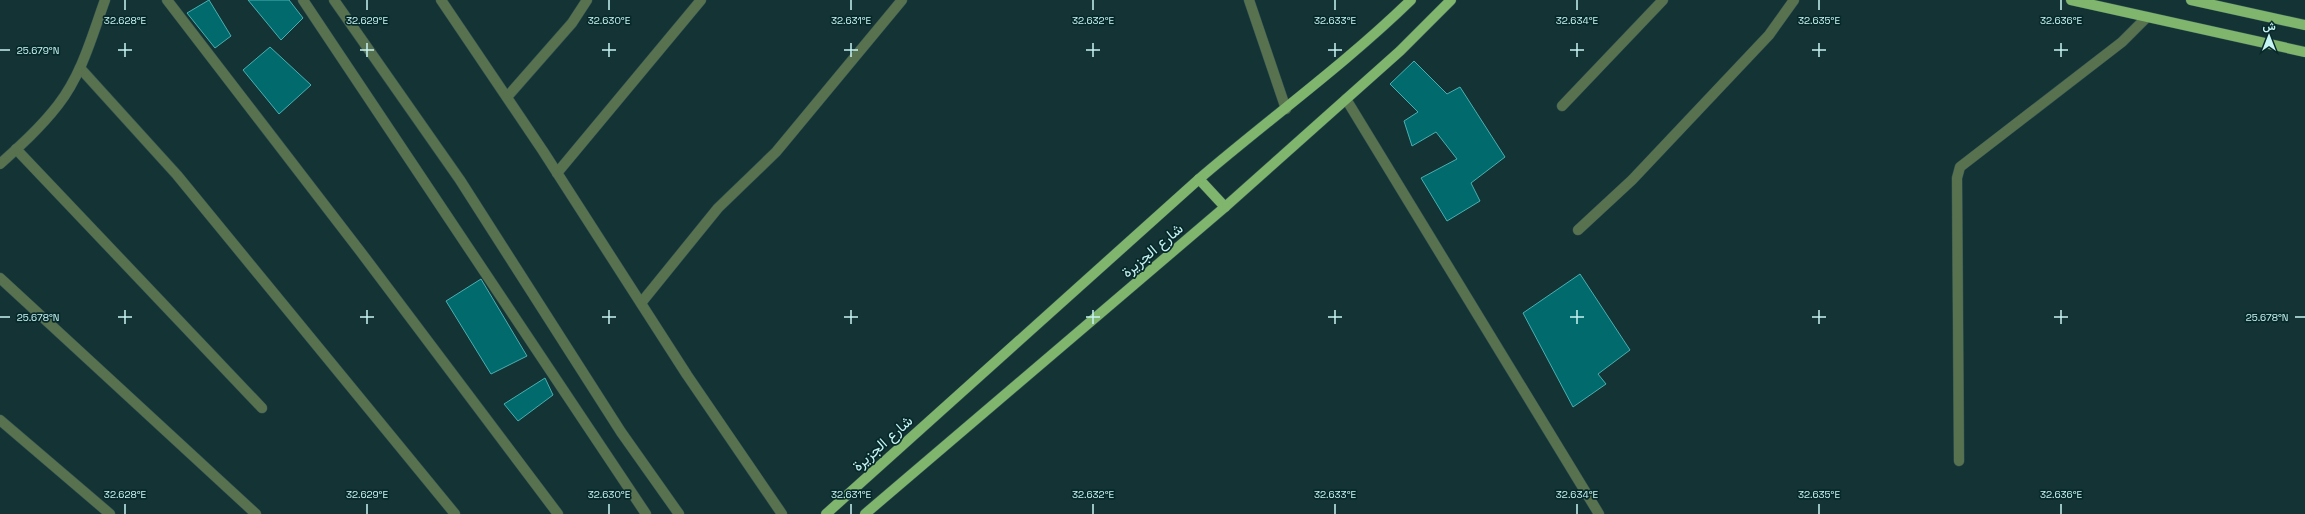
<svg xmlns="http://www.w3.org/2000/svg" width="2305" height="514" font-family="'Space Grotesk',Vazirmatn,sans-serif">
	<rect width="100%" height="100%" fill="#143334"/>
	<g fill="#006a6d" stroke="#4bafb1">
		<path d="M 209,0 L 231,36 L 215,48 L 187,13 Z"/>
		<path d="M 248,0 L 289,0 L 303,18 L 281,40 Z"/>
		<path d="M 270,47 L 311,85 L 279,114 L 243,70 Z"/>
		<path d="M 1414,61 L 1447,94 L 1460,87 L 1505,157 L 1471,183 L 1480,201 L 1447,221 L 1421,178 L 1457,159 L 1436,132 L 1412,146 L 1404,121 L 1418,112 L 1390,84 Z"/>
		<path d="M 1580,274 L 1630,350 L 1598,374 L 1606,384 L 1573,407 L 1523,313 Z"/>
		<path d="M 481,279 L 527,356 L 491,374 L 446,301 Z"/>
		<path d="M 545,378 L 553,395 L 518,421 L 504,404 Z"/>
	</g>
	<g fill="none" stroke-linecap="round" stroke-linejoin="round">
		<defs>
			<g id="minor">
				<path d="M 167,0 L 360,251 L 558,514"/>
				<path d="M 303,0 L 646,514"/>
				<path d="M 334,0 L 460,180 L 621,432 L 679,514"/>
				<path d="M 441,0 L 543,151 L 687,375 L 782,514"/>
				<path d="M 1249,0 L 1286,109"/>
				<path d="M 80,68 L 177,175 L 455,514"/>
				<path d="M 507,97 L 572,23 L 587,0"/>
				<path d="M 1346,99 L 1599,514"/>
				<path d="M 1562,106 L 1663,0"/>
				<path d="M 16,149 L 262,408"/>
				<path d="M 0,164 C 20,146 41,127 58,105 C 82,74 92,36 105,0"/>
				<path d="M 557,173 L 701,0"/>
				<path d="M 1578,230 L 1632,180 L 1769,35 L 1794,0"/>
				<path d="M 0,278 L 256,514"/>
				<path d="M 641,303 L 718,208 L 776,152 L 902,0"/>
				<path d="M 0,420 L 110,514"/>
				<path d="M 1959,461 L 1957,178 L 1960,167 L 2122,42 L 2147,17"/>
			</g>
			<g id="primary">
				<path d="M 2071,0 L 2305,52"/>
				<path d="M 2191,0 L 2305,25"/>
				<path d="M 1199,179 L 1225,207"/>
				<path d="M 826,514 L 1199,179 C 1269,119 1344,65 1411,0"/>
				<path d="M 865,514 L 1225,207 L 1400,51 L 1451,0"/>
			</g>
		</defs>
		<use href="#minor" stroke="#315253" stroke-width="11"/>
		<use href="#primary" stroke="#315253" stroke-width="11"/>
		<use href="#minor" stroke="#58724f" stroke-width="10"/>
		<use href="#primary" stroke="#80b56d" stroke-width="10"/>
	</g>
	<path fill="none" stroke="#c7f4f4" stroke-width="1.5" d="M 125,0 L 125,10M 367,0 L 367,10M 609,0 L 609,10M 851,0 L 851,10M 1093,0 L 1093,10M 1335,0 L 1335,10M 1577,0 L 1577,10M 1819,0 L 1819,10M 2061,0 L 2061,10M 125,43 L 125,57M 367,43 L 367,57M 609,43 L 609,57M 851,43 L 851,57M 1093,43 L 1093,57M 1335,43 L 1335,57M 1577,43 L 1577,57M 1819,43 L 1819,57M 2061,43 L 2061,57M 0,50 L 10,50M 118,50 L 132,50M 360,50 L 374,50M 602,50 L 616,50M 844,50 L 858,50M 1086,50 L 1100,50M 1328,50 L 1342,50M 1570,50 L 1584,50M 1812,50 L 1826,50M 2054,50 L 2068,50M 125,310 L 125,324M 367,310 L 367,324M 609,310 L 609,324M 851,310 L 851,324M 1093,310 L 1093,324M 1335,310 L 1335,324M 1577,310 L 1577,324M 1819,310 L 1819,324M 2061,310 L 2061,324M 0,317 L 10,317M 118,317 L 132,317M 360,317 L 374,317M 602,317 L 616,317M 844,317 L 858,317M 1086,317 L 1100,317M 1328,317 L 1342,317M 1570,317 L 1584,317M 1812,317 L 1826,317M 2054,317 L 2068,317M 2295,317 L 2305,317M 125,504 L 125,514M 367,504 L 367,514M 609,504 L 609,514M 851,504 L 851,514M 1093,504 L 1093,514M 1335,504 L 1335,514M 1577,504 L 1577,514M 1819,504 L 1819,514M 2061,504 L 2061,514"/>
	<g text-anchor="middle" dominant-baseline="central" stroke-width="3.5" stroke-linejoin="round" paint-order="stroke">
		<g font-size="15" fill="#c7f4f4" stroke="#08292a">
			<text transform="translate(1152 250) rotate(-40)">شارع الجزيرة</text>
			<text transform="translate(882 443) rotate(-42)">شارع الجزيرة</text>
		</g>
	</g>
	<g font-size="10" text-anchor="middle" fill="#c7f4f4" stroke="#08292a" stroke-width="3.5" stroke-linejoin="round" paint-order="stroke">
		<text x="125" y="24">32.628°E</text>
		<text x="367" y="24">32.629°E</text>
		<text x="609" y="24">32.630°E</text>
		<text x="851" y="24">32.631°E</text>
		<text x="1093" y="24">32.632°E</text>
		<text x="1335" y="24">32.633°E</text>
		<text x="1577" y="24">32.634°E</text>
		<text x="1819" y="24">32.635°E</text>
		<text x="2061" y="24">32.636°E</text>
		<text x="38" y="54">25.679°N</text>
		<text x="38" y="321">25.678°N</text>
		<text x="2267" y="321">25.678°N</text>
		<text x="125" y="498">32.628°E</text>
		<text x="367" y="498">32.629°E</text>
		<text x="609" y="498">32.630°E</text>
		<text x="851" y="498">32.631°E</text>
		<text x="1093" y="498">32.632°E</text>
		<text x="1335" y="498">32.633°E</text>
		<text x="1577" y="498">32.634°E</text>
		<text x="1819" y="498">32.635°E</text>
		<text x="2061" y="498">32.636°E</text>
	</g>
	<g transform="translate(2269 36)" stroke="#08292a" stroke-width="3" paint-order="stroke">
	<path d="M0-3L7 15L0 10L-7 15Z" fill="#c7f4f4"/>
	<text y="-6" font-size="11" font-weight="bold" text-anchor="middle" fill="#c7f4f4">ش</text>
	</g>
</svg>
